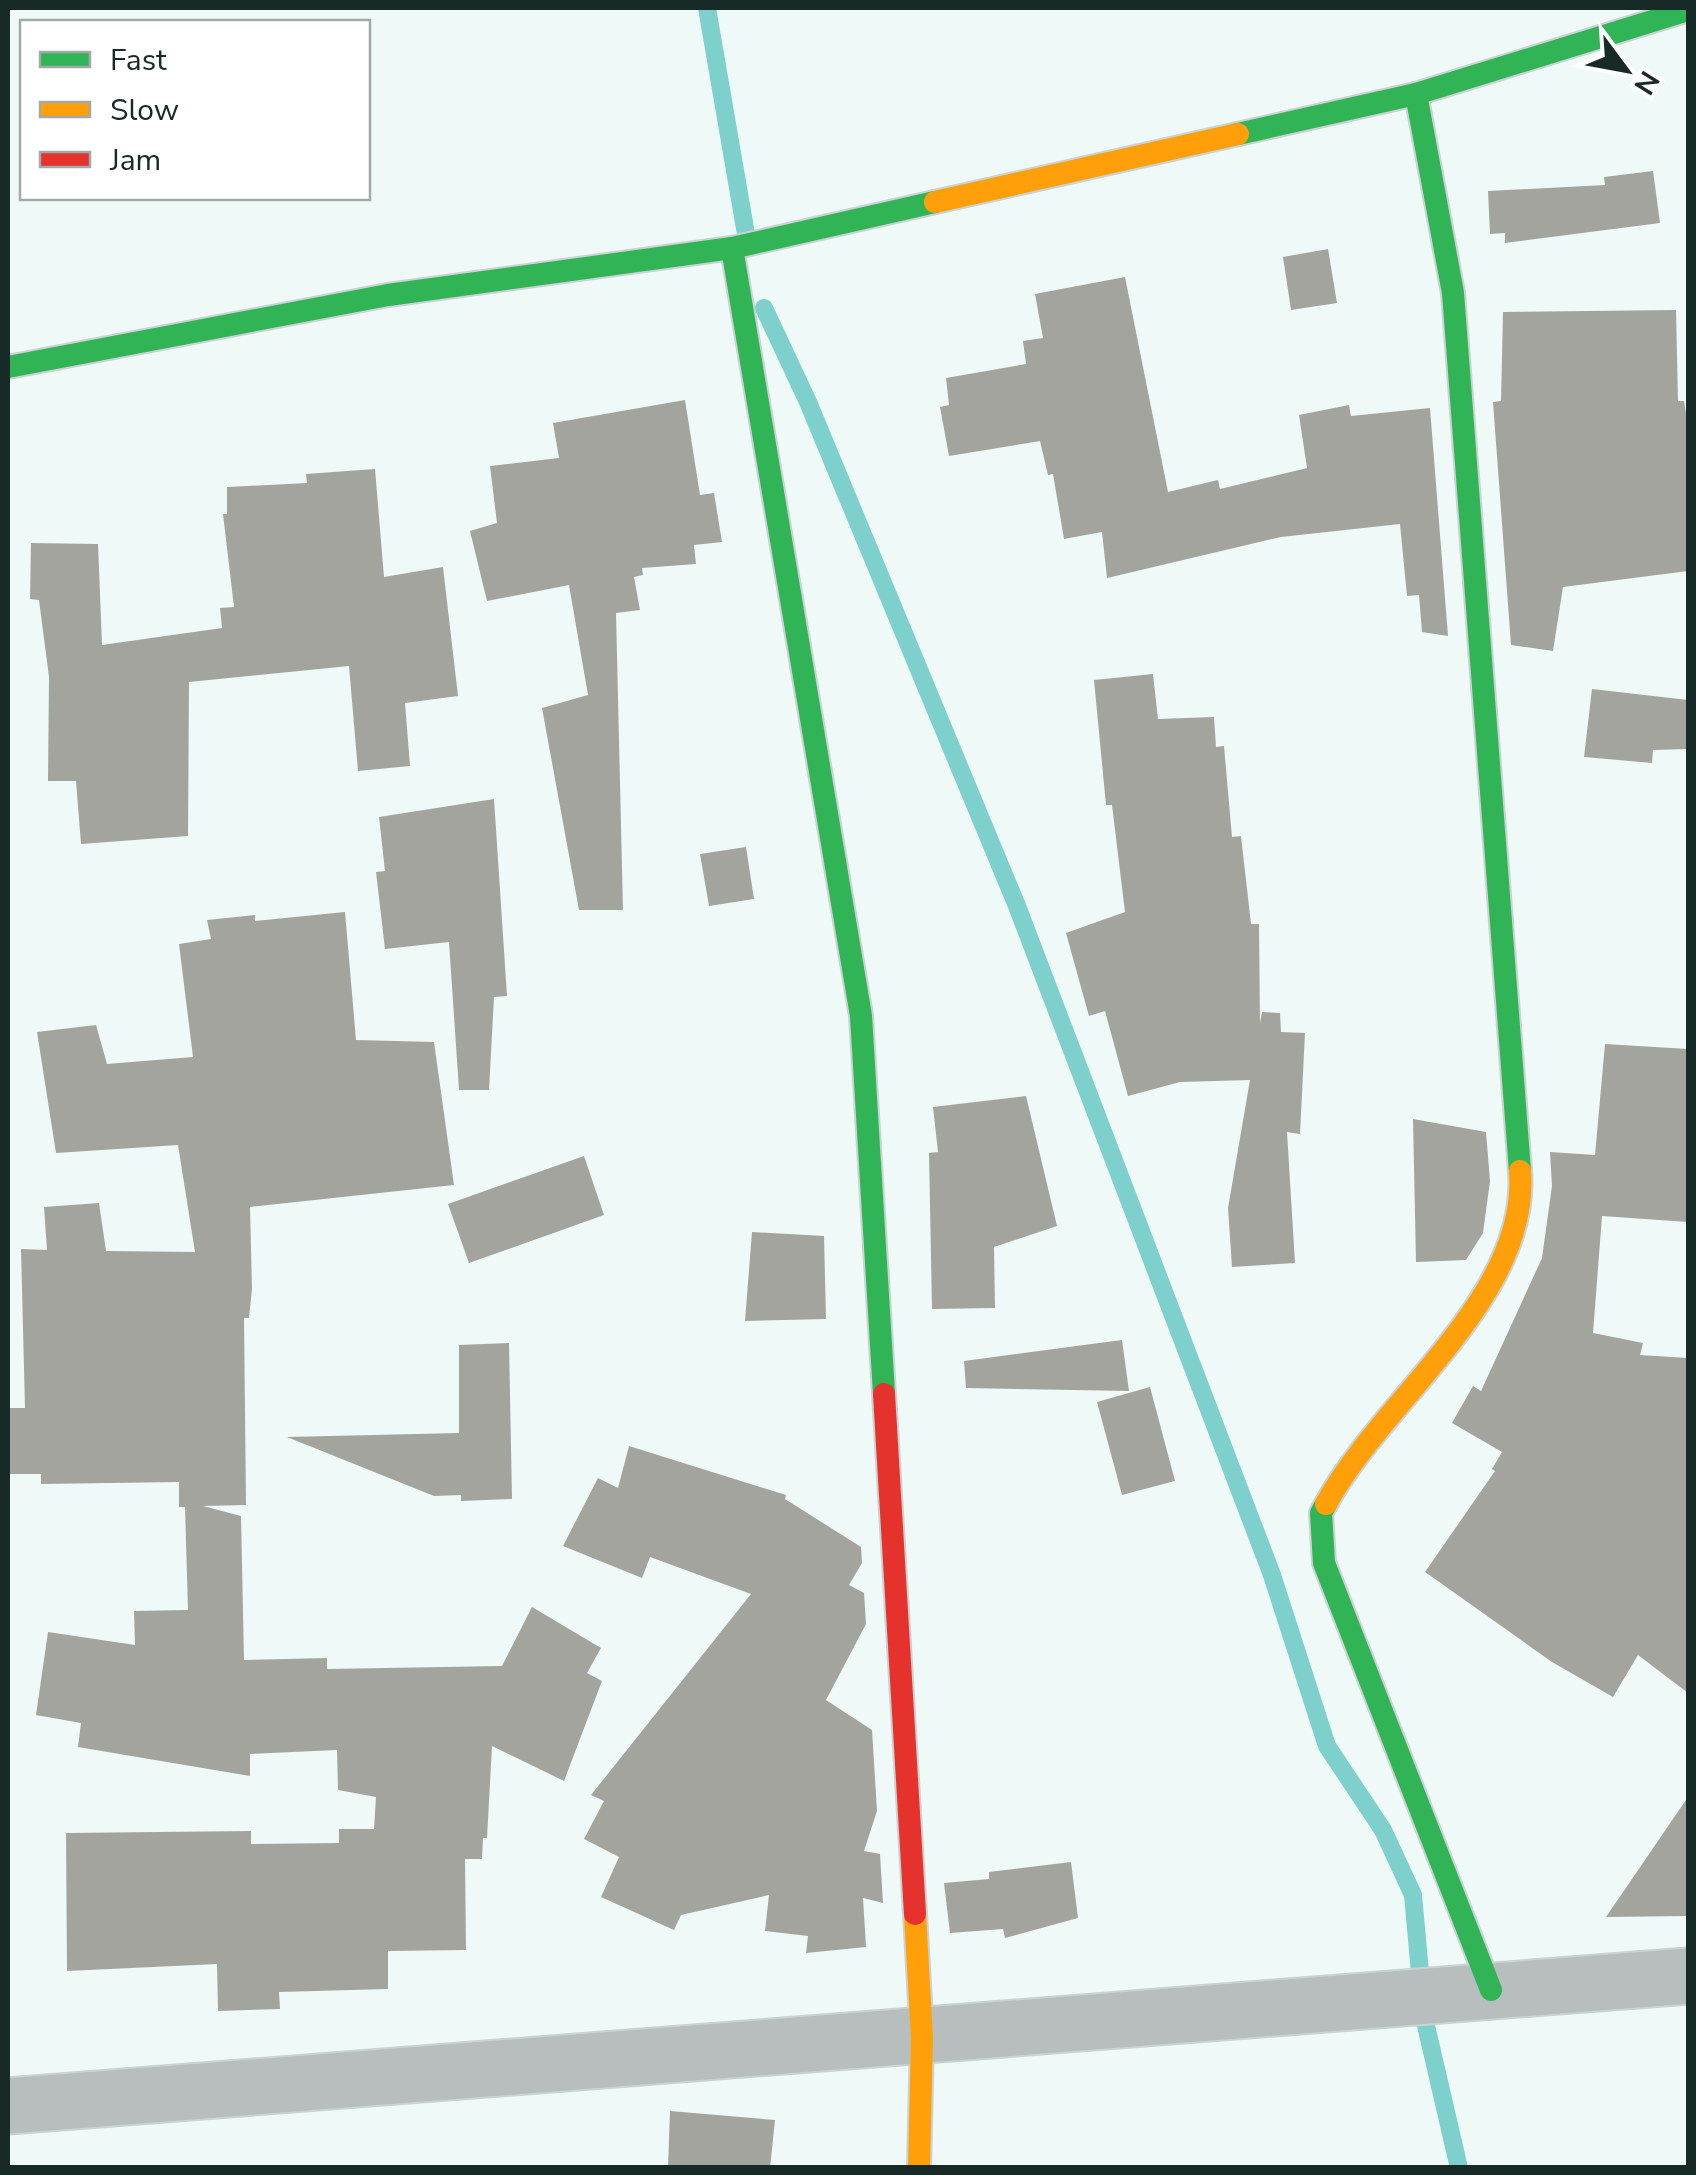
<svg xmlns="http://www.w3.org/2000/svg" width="1696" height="2175" font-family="'Nunito Sans',sans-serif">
	<rect width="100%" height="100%" fill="#eef9f8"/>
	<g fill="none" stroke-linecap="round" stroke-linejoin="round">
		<g stroke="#7dd0cb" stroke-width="18">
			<path d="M 707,8 L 747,240"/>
			<path d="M 764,308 L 808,402 L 1017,906 L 1272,1575 L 1327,1746 L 1383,1830 L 1413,1895 L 1424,2017 L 1459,2168"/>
		</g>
	</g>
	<g fill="#a4a49f">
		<path d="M 1653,171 L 1660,223 L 1505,243 L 1505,233 L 1490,234 L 1488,191 L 1605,185 L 1604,177 Z"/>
		<path d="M 1328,249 L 1337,303 L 1291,310 L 1283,257 Z"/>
		<path d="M 1125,277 L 1168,492 L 1218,480 L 1220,489 L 1307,468 L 1299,415 L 1349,405 L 1351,416 L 1430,408 L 1448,636 L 1422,632 L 1419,595 L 1407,596 L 1400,524 L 1281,537 L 1107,578 L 1102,532 L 1064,539 L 1053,474 L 1048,475 L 1040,441 L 949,456 L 940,407 L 949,405 L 946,378 L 1026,364 L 1023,341 L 1043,338 L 1035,294 Z"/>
		<path d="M 1676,310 L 1678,401 L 1684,401 L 1688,427 L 1688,571 L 1563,587 L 1553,651 L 1511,645 L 1493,402 L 1501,401 L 1503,312 Z"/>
		<path d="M 685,400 L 700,495 L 714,493 L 722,542 L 694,545 L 696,564 L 642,568 L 643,575 L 634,577 L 640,610 L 616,613 L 623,910 L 579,910 L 542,708 L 588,695 L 569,585 L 487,601 L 470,531 L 497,523 L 490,466 L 559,458 L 553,423 Z"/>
		<path d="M 375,469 L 384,577 L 443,567 L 458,696 L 405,703 L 410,766 L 358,771 L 349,666 L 189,682 L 188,836 L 81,844 L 76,781 L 48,781 L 49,677 L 39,600 L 30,599 L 31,543 L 98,544 L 102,645 L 222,628 L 220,608 L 234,607 L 223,514 L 227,514 L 227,487 L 307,483 L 306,474 Z"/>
		<path d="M 1153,674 L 1158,719 L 1214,717 L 1216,747 L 1224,746 L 1232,837 L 1241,836 L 1251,924 L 1259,924 L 1260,1023 L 1262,1012 L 1280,1013 L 1281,1032 L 1305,1033 L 1300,1134 L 1287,1132 L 1295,1263 L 1232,1267 L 1228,1208 L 1250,1080 L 1180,1082 L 1128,1096 L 1105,1011 L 1089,1016 L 1066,933 L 1125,912 L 1112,805 L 1106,805 L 1094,680 Z"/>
		<path d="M 1592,689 L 1688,700 L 1688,749 L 1653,750 L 1652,763 L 1584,757 Z"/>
		<path d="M 494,799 L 507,996 L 494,997 L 489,1090 L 459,1090 L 449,942 L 385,949 L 376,872 L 385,871 L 379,817 Z"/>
		<path d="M 746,847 L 754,899 L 709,906 L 700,854 Z"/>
		<path d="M 345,912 L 356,1040 L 434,1042 L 454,1185 L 250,1207 L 252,1289 L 249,1318 L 244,1318 L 246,1505 L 203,1506 L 241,1516 L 244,1660 L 327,1658 L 327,1669 L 502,1666 L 532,1607 L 601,1648 L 587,1673 L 602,1681 L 564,1781 L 492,1746 L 487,1838 L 483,1838 L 482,1859 L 465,1859 L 466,1950 L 388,1951 L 388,1989 L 279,1992 L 280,2009 L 218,2011 L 217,1964 L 67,1971 L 66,1833 L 251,1831 L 251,1844 L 339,1843 L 339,1829 L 374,1829 L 376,1797 L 338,1790 L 337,1750 L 250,1754 L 250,1776 L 78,1747 L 81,1723 L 36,1715 L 48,1632 L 135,1645 L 134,1611 L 188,1610 L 185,1507 L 179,1507 L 179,1482 L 41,1484 L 41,1474 L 8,1474 L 8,1408 L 25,1408 L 21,1249 L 47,1250 L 44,1207 L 99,1203 L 106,1251 L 195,1252 L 178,1145 L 56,1153 L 37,1032 L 96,1025 L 107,1064 L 193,1057 L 179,944 L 211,939 L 207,920 L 255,915 L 255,921 Z"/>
		<path d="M 1605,1044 L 1688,1049 L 1688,1222 L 1602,1216 L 1593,1333 L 1643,1343 L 1640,1355 L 1688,1358 L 1688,1693 L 1638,1655 L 1613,1697 L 1552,1662 L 1425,1572 L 1495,1471 L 1492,1469 L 1502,1452 L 1452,1423 L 1473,1386 L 1481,1391 L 1542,1258 L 1552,1186 L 1550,1152 L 1595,1155 Z"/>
		<path d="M 1026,1096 L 1057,1226 L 994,1247 L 995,1308 L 932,1309 L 929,1153 L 938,1152 L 933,1107 Z"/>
		<path d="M 1413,1119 L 1486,1132 L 1490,1181 L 1483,1233 L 1466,1260 L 1416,1262 Z"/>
		<path d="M 584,1156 L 604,1215 L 469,1263 L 448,1204 Z"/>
		<path d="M 752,1232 L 824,1236 L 826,1319 L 745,1321 Z"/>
		<path d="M 1122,1340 L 1129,1391 L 966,1388 L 964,1361 Z"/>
		<path d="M 509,1343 L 512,1499 L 461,1501 L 461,1495 L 434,1496 L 287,1437 L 459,1433 L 459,1345 Z"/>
		<path d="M 1150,1387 L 1175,1481 L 1122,1495 L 1097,1402 Z"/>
		<path d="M 629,1446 L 786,1495 L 785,1499 L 861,1547 L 862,1563 L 849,1585 L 864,1593 L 866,1624 L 826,1700 L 872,1730 L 877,1811 L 864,1851 L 880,1854 L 883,1903 L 863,1898 L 866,1947 L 806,1953 L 808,1936 L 765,1931 L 769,1895 L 681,1915 L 674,1930 L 601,1897 L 619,1857 L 584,1839 L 604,1801 L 591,1795 L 751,1594 L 650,1557 L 642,1578 L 563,1546 L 598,1478 L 618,1488 Z"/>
		<path d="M 1688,1797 L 1688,1916 L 1606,1917 Z"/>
		<path d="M 1071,1862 L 1078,1918 L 1005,1938 L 1003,1929 L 950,1933 L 944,1883 L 989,1879 L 989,1872 Z"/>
		<path d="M 670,2111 L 775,2120 L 770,2168 L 668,2168 Z"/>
	</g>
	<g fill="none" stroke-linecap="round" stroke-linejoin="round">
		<defs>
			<path id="street" d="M 8,2106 L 1688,1976"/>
			<g id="fast">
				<path d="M 1416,94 L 1453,293 L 1520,1171"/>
				<path d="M 1238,134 L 1416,94 L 1688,10"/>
				<path d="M 732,248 L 861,1016 L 884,1394"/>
				<path d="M 8,367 L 388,295 L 732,248 L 935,202"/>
				<path d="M 1326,1504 L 1321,1513 L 1324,1563 L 1491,1990"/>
			</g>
			<g id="slow">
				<path d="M 935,202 L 1238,134"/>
				<path d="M 1326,1504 C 1382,1400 1530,1297 1520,1171"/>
				<path d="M 915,1914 L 922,2038 L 919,2168"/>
			</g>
			<path id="jam" d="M 884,1394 L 915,1914"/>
		</defs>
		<use href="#street" stroke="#c8d3d2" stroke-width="59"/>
		<use href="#fast" stroke="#c8d3d2" stroke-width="26"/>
		<use href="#slow" stroke="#c8d3d2" stroke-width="26"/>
		<use href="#jam" stroke="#c8d3d2" stroke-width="26"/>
		<use href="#street" stroke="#b8bebe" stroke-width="55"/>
		<use href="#fast" stroke="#30b455" stroke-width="22"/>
		<use href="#slow" stroke="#ff9f0a" stroke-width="22"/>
		<use href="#jam" stroke="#e5322d" stroke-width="22"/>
	</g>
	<rect width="1696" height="2175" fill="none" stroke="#172a28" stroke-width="20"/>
	<rect x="20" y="20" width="350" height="180" fill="#ffffff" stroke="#a2aaa9" stroke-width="2.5"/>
	<rect x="40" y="52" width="50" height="15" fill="#30b455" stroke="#a2aaa9" stroke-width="2.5"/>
	<text x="110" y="70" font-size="30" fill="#172a28">Fast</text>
	<rect x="40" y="102" width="50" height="15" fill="#ff9f0a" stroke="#a2aaa9" stroke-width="2.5"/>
	<text x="110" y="120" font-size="30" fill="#172a28">Slow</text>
	<rect x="40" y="152" width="50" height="15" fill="#e5322d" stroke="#a2aaa9" stroke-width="2.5"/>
	<text x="110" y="170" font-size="30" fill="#172a28">Jam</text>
	<g transform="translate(1626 70) rotate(122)" stroke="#ffffff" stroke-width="8" paint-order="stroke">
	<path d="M0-8L18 38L0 25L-18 38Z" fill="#172a28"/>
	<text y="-15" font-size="28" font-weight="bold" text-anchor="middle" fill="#172a28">N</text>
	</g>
</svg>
